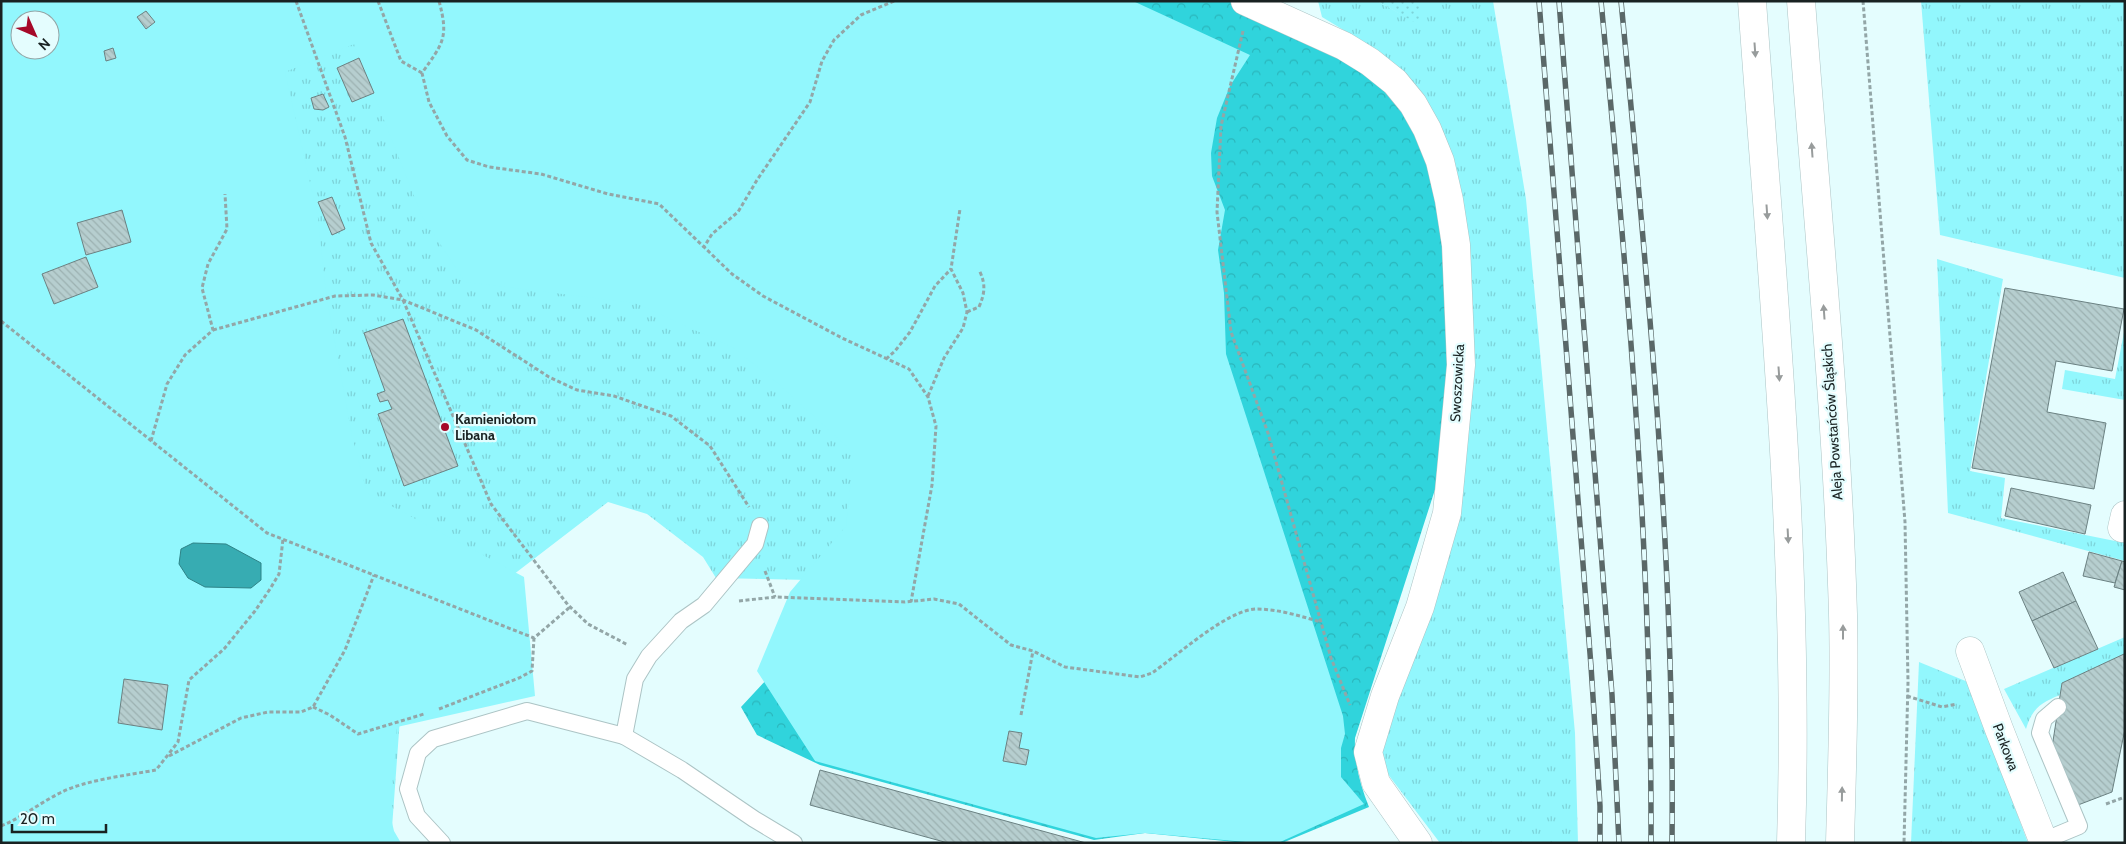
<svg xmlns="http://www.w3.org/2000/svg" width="2126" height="844" font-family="Cabin,sans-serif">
	<defs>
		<pattern id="grass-tufts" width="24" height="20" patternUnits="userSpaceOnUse" patternTransform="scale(1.25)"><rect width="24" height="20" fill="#92f7fd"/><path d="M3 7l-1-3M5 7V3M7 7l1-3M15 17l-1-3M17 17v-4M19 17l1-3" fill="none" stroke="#7dd3d9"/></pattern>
		<pattern id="forest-crowns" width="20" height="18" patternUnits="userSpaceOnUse" patternTransform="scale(1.25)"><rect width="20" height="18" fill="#30d4dc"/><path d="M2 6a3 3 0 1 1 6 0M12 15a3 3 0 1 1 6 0" fill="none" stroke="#2ab6bc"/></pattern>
		<pattern id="garden-dots" width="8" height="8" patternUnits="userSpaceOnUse" patternTransform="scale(1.25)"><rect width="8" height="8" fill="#92f7fd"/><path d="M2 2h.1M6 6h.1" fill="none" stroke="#7dd3d9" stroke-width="1.8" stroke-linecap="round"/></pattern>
		<pattern id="building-back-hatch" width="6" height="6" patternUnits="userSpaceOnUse" patternTransform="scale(1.25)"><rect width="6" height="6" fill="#b6cecf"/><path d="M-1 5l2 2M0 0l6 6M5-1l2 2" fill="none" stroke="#9cb1b1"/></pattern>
	</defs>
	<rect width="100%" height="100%" fill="#e4fdfe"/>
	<g fill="url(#grass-tufts)" fill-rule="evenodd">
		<path d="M 1,1 L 361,1 L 876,369 L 857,581 L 716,578 L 703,557 L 647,514 L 608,502 L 509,578 L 403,677 L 392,828 L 1,843 ZM 20,20 L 50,20 L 50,50 L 20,50 Z"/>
		<path d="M 1318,1 L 1377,1 L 1421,25 L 1421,1 L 1493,1 L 1526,199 L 1575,733 L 1578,843 L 1440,843 L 1381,765 L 1385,729 L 1459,505 L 1365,43 L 1322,17 Z"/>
		<path d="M 1921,1 L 2125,1 L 2125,278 L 1940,235 Z"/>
		<path d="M 1937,259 L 2003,279 L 1970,471 L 2005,478 L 2001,518 L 2125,543 L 2125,561 L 1948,513 Z"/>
		<path d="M 2125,327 L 2125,400 L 2062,389 L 2065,370 L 2115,379 Z"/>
		<path d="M 2125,637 L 2125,655 L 2062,683 L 2060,695 C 2040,703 2032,709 2026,729 L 2004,689 Z"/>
		<path d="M 1919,662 L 1968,682 L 2028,843 L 1911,843 Z"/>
	</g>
	<path fill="url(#forest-crowns)" d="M 361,1 L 1230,1 L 1359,67 L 1384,89 L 1404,110 L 1418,136 L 1438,205 L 1446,274 L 1448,371 L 1440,474 L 1355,738 C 1354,762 1360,785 1369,807 L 1282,843 L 1245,843 L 1145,833 L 1094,840 L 820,765 L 757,735 L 741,707 L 858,581 L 889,447 Z"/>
	<path fill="#92f7fd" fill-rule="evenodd" d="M 1,1 L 1133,1 L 1250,55 L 1230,86 L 1217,118 L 1211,153 L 1212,176 L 1225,210 L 1218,250 L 1224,293 L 1226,354 L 1343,716 L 1345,734 L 1341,748 L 1341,777 L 1364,804 L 1278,843 L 1257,843 L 1145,833 L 1096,838 L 815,761 L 757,671 L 790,592 L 846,526 L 854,453 L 775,381 L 732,347 L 635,303 L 465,282 L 422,216 L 354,44 L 285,72 L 318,218 L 326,293 L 352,436 L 367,493 L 524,577 L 535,696 L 397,727 L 390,814 L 394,831 L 401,843 L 1,843 ZM 20,20 L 50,20 L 50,50 L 20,50 Z"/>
	<path fill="url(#garden-dots)" d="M 1377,1 L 1421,1 L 1421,26 Z"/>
	<path fill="#37acb2" stroke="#2e8387" d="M 193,543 L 226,544 L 261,563 L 261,580 L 251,588 L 205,587 L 188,578 L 179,564 L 181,549 Z"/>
	<g fill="url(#building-back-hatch)" stroke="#6b8182">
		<path d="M 146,11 L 155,22 L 146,29 L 137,17 Z"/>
		<path d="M 113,48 L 116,58 L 106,61 L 104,51 Z"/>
		<path d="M 359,58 L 374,93 L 352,102 L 337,68 Z"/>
		<path d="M 323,94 L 329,107 L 323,110 L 314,109 L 311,98 Z"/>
		<path d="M 332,197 L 345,229 L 332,235 L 318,202 Z"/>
		<path d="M 122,210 L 131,242 L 86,255 L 77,223 Z"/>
		<path d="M 86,257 L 98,287 L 54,304 L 42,274 Z"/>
		<path d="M 2005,288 L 2124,309 L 2112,371 L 2056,361 L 2047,412 L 2106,423 L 2094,489 L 1972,468 Z"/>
		<path d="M 403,319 L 458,466 L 404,486 L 378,414 L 392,409 L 388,400 L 380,402 L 377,394 L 385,391 L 364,333 Z"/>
		<path d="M 2011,488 L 2091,505 L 2085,534 L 2005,516 Z"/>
		<path d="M 2089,552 L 2122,561 L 2115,583 L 2083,576 Z"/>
		<path d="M 2122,561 L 2125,562 L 2125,590 L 2114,587 Z"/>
		<path d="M 2063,572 L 2076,601 L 2032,621 L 2019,592 Z"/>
		<path d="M 2076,601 L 2098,649 L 2054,668 L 2032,621 Z"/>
		<path d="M 2124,654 L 2125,729 L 2112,792 L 2078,805 L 2051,754 L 2062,683 Z"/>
		<path d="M 124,679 L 168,685 L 162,730 L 118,723 Z"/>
		<path d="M 1009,731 L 1022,733 L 1019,748 L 1029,750 L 1026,765 L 1003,761 Z"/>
		<path d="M 820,770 L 1086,843 L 948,843 L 810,805 Z"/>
	</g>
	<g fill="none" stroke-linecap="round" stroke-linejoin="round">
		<defs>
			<g id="lane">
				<path d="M 760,526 L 755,544 L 704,605 L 681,621 L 649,656 L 635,679 L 624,736 L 682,770 L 754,819 L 794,843"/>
				<path d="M 2043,841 L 2079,826 L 2040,733 L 2044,719 L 2058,707"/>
				<path d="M 442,843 L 417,816 L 408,789 L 418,753 L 433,739 L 527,711 L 624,736"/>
			</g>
			<g id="street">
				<path d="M 1245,1 L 1344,46 L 1370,62 L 1395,82 L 1413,104 L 1427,129 L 1440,161 L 1449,200 L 1456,245 L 1461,365 L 1447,513 L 1420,607 L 1385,696 L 1368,752 L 1376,783 L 1418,843"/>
				<path d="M 2125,515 L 2122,528 L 2125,528"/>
				<path d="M 1970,651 L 1999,729 L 2044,843"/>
			</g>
			<g id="secondary">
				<path d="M 1752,1 C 1772,281 1800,562 1791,843"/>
				<path d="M 1801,1 C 1816,204 1837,410 1843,614 C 1845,690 1842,767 1840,843"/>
			</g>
		</defs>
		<use href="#lane" stroke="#acc4c5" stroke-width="18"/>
		<use href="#street" stroke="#acc4c5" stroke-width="29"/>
		<use href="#secondary" stroke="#acc4c5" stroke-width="29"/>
		<g stroke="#93a6a7" stroke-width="3" stroke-dasharray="4 2.5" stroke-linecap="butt">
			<path d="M 296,1 L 345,137 L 371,243 L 403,300 L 476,330 L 549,377 L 577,390 L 614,396 L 671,416 L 710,446 L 749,507"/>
			<path d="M 378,1 L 401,61 L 422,73"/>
			<path d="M 439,1 C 449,38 443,43 422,73 L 429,102 L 447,136 L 467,160 L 489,167 L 541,174 L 608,194 L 659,204 L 704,247"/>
			<path d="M 894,1 L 861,15 L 834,40 L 822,61 L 810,102 L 757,180 L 738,212 L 712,234 L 704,247 L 732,274 L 763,296 L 842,338 L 909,369 L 928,397 L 936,426 L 932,485 L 911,602"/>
			<path d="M 1863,1 L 1905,522 L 1908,682 L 1904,843"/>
			<path d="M 1243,31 L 1221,126 L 1217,212 L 1231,332 L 1268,433 L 1331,658 L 1350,705"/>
			<path d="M 967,312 L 979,307 C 985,293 986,284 979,270"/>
			<path d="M 1,321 L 267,533 L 534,638 L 570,607"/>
			<path d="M 213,330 L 335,296 L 373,295 L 403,300 L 491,504 L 568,605 L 588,624 L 628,645"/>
			<path d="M 886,359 L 895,351 L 910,332 L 935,286 L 951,269"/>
			<path d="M 928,396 L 944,358 L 963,328 L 967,312 L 963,293 L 951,269 L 960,209"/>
			<path d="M 151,441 L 167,384 L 185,355 L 213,330 L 202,288 L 208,264 L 227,229 L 225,194"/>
			<path d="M 765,571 L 775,597"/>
			<path d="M 739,601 L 775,597 L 905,602 L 934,599 L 959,604 L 1011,645 L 1033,651 L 1065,667 L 1140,677 L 1152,673 C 1178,655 1227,610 1256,609 C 1278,609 1300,616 1321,622"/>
			<path d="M 1907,696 L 1942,707 L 1957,704"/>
			<path d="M 313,707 L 330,715 L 358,734 L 424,714"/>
			<path d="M 439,709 L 519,678 L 532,671 L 534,638"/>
			<path d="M 1021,715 L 1033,651"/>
			<path d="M 169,756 L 241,718 L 268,712 L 301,712 L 313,707 L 345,650 L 374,575"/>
			<path d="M 2106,804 L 2125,797"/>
			<path d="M 1,826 C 23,817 41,802 62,792 C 86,780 129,775 156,770 L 178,742 L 189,680 L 224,649 L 255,611 L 270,589 L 279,574 L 283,539"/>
		</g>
		<use href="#lane" stroke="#fff" stroke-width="16"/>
		<use href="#street" stroke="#fff" stroke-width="28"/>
		<use href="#secondary" stroke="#fff" stroke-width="28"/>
		<defs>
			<g id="rail">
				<path d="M 1539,1 L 1591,666 L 1600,806 L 1600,843"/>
				<path d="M 1559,1 L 1612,695 L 1619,843"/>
				<path d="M 1601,1 C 1628,281 1652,562 1651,843"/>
				<path d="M 1621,1 C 1648,281 1675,562 1672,843"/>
			</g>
		</defs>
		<use href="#rail" stroke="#5a6868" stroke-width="5.5"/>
		<use href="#rail" stroke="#e4fdfe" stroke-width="4" stroke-dasharray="11" stroke-linecap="butt"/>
	</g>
	<defs><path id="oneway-solid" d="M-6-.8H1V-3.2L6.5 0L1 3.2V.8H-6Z" transform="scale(1.25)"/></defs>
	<g fill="#989c9c">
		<use href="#oneway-solid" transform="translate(1755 50) rotate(86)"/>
		<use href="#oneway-solid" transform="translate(1812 150) rotate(-94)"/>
		<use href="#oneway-solid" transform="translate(1767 212) rotate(86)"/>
		<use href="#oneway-solid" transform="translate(1824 312) rotate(-94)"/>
		<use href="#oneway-solid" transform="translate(1779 374) rotate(86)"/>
		<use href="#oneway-solid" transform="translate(1788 536) rotate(87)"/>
		<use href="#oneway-solid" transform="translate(1843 632) rotate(-90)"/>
		<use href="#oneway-solid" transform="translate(1842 794) rotate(-89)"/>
	</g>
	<circle fill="#a50929" stroke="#e4fdfe" stroke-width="2" cx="445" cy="427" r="5"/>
	<g text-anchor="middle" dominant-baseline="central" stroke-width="4.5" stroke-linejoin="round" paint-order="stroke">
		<g font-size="14" fill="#192222" stroke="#e4fdfe">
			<text transform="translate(1457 383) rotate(-87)">Swoszowicka</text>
			<text transform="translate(1832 422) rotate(-94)">Aleja Powstańców Śląskich</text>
			<text transform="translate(2006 747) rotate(69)">Parkowa</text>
		</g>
		<g font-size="14" font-weight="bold" fill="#192222" stroke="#e4fdfe" text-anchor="start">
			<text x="455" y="419">Kamieniołom<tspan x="455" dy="16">Libana</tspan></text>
		</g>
	</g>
	<rect width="2126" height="844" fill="none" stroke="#192222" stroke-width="5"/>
	<g transform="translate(35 35) rotate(135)"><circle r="24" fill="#e4fdfe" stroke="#93a5a6"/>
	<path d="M0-4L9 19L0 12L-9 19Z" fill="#a50929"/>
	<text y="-8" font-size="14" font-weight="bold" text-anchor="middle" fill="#192222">N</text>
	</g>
	<path d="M12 824v8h94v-8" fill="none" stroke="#192222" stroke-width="2.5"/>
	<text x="20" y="824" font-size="15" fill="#192222" stroke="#e4fdfe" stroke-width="4" paint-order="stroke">20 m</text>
</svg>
